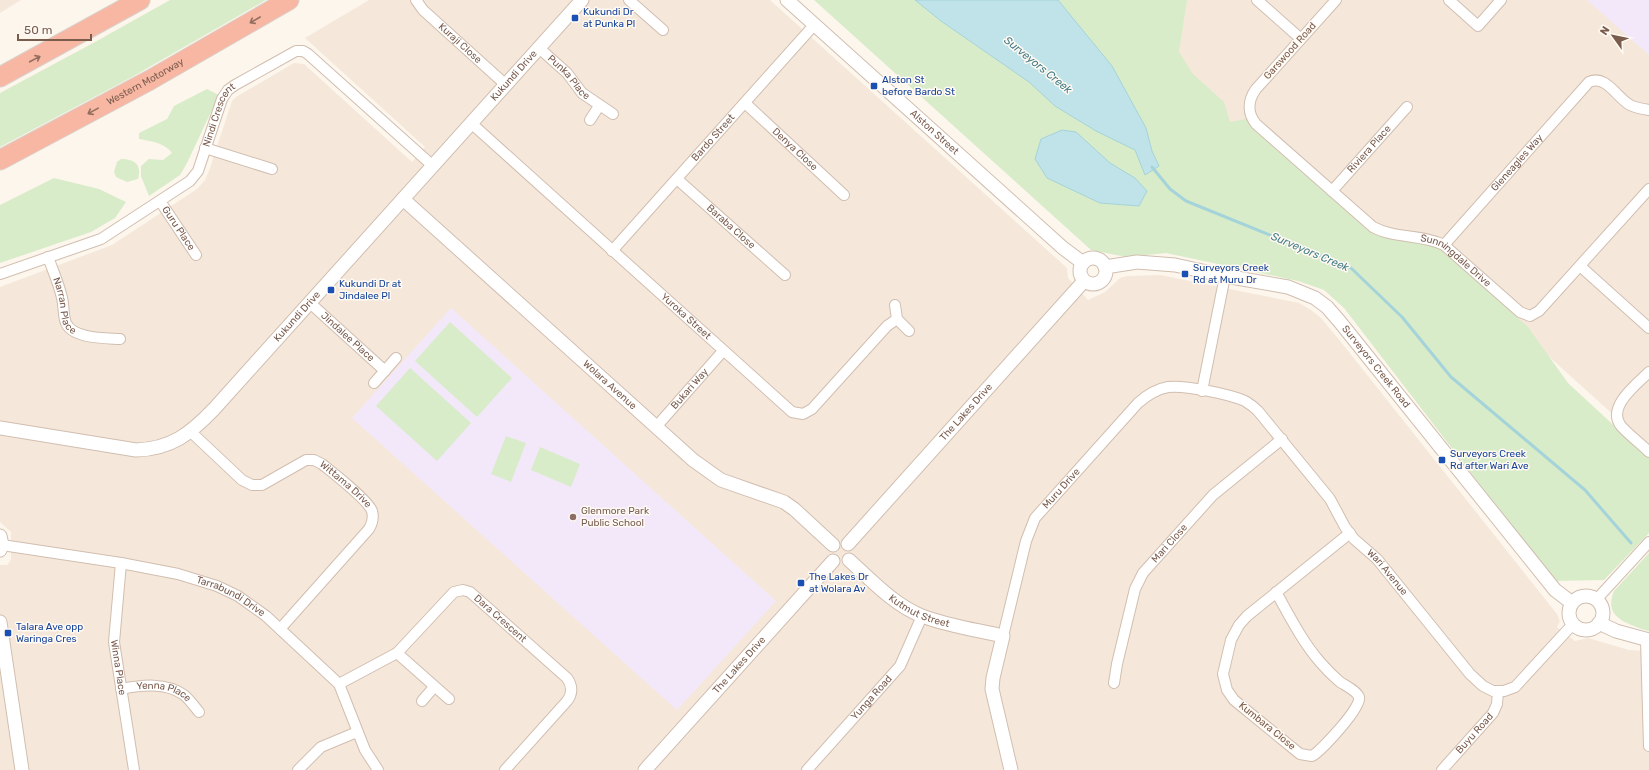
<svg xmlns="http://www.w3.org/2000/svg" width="1649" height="770" font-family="Rubik,sans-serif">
	<rect width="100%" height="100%" fill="#fdf6ec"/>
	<g fill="#f5e8da">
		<path d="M 0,0 L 21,0 L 0,13 Z"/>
		<path d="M 369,0 L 770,0 L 1067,268 L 1068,278 L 1088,300 L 1105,292 L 1120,278 L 1127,276 L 1160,275 L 1299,303 L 1311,310 L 1321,318 L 1341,342 L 1557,614 L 1560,621 L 1557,627 L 1575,641 L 1588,638 L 1629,650 L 1649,651 L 1649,770 L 0,770 L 0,565 L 7,565 L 11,560 L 11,532 L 0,522 L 0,287 L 112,245 L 197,189 L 205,180 L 209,171 L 232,101 L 236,97 L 294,63 L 304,64 L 412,162 L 425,147 L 305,38 Z"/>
		<path d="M 1184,0 L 1649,0 L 1649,447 L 1462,278 L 1171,134 Z"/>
	</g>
	<g fill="#f3e8fa">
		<path d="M 1587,0 L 1649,0 L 1649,55 Z"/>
		<path d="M 451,308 L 776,601 L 677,710 L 352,418 Z"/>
	</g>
	<g fill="#d8ecc9">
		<path d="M 170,0 L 266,0 L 132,77 L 0,147 L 0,93 L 95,42 Z"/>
		<path d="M 814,0 L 1187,0 L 1179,52 L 1193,74 L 1224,102 L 1230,122 L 1246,119 L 1367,230 L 1375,234 L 1441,248 L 1528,327 L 1568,383 L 1649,458 L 1649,533 L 1604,580 L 1554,581 L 1344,308 L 1324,290 L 1298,281 L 1166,253 L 1126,257 L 1091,250 Z"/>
		<path d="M 207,89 L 219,95 L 187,163 L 180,175 L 149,196 L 141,176 L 141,166 L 149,159 L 163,160 L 172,153 C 165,143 151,141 139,139 L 139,133 L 167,119 L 174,106 Z"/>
		<path d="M 121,159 C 135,159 142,165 138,179 L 127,182 L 116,177 L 114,172 L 117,162 Z"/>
		<path d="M 54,178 L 99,189 L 126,202 L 115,218 L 91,232 L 0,263 L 0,205 Z"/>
		<path d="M 450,322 L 512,378 L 477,417 L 415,361 Z"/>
		<path d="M 410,368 L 471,423 L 437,461 L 376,406 Z"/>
		<path d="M 506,436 L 526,443 L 511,482 L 491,474 Z"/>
		<path d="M 540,447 L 580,464 L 571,487 L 531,470 Z"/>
		<path d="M 1649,553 L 1649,631 C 1644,630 1639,628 1634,626 C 1616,619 1606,611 1614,591 Z"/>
	</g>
	<g fill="#bfe3e8" stroke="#a5d3da">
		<path d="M 915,0 L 1058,0 L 1112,66 L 1146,128 L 1152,151 L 1159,166 L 1145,175 L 1135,150 L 1096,131 L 1055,106 L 1029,82 L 941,21 Z"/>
		<path d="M 1062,130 L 1076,132 L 1110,163 L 1135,178 L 1147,191 L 1139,206 L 1100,203 L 1047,178 L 1035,159 L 1041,139 Z"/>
	</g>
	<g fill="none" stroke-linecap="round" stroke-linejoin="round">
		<path stroke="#a5d3da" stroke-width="3" d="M 1152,167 L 1170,189 L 1186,201 L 1351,268 L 1402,317 L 1451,377 L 1585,490 L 1631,543"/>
		<defs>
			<g id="minor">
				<path id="s1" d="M 416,0 L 423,10 L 506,85"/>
				<path d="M 629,0 L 663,30"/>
				<path d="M 1257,0 L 1301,39"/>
				<path id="s2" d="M 1336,0 L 1256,89 C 1248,100 1247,113 1256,124 L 1373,227 C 1395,239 1422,234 1444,245 L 1520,312 L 1530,316 L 1539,311 L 1649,189"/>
				<path d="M 1449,0 L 1478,26 L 1501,0"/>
				<path id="s3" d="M 539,48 L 567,73 L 582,93 L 613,114"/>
				<path id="s4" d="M 745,103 L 844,195"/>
				<path d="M 590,120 L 599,106"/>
				<path id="s5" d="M 471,123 L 792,412 L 803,414 L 812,409 L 887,326 L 897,319"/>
				<path d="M 205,148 L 272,169"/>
				<path id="s6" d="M 677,179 L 785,275"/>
				<path id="s7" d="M 1332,191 L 1407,107"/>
				<path id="s8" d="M 160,201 L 196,255"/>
				<path id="s9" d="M 1444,245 L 1589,82 C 1606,74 1617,98 1630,105 C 1636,108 1643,109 1649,110"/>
				<path id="s10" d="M 612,251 L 815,24"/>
				<path id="s11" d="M 48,257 C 53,271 59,284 62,298 C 64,306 63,316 66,323 C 73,339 106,338 120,339"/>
				<path d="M 1580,266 L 1649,328"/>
				<path id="s12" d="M 0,274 L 101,239 L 190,181 L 198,171 L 222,99 L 228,90 L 235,85 L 296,51 L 303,51 L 308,54 L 433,166"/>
				<path id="s13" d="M 309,302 L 385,371"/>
				<path d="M 895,305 L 897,319 L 909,331"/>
				<path d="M 1649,372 C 1637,384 1606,407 1621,426 C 1629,435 1640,443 1649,452"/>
				<path d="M 374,383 L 396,358"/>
				<path d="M 1202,391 L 1225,276"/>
				<path id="s14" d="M 656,427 L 723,351"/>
				<path id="s15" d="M 191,432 L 242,480 L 252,485 L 262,485 L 306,460 L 314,460 L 322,464 C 333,473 368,500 372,511 C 374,518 372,524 369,529 L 280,629"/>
				<path id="s16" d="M 2,545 L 121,563 L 178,574 L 217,586 L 238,596 L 266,616 L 339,684 L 365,750 L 378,770"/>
				<path id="s17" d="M 121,563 L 114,642 L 134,770"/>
				<path d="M 1276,592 C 1290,617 1302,641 1320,662 C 1326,669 1333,676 1340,682 C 1346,686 1356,690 1359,697 C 1363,706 1321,751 1312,756 L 1300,754 L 1234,700 L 1227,690 L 1223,674 L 1231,640 L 1239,625 L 1247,616 L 1350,533"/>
				<path d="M 1596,600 L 1649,542"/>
				<path id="s18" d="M 1003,636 L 1026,541 L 1035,518 L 1138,403 C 1147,395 1157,389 1168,387 C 1185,385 1229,394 1245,401 C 1250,404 1254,407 1258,411 L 1330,499 L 1345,527 L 1354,539 L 1377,559 L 1470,674 L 1483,686 L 1493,691 L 1504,691 L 1515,687 L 1573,624"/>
				<path d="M 1646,640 L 1649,746"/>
				<path d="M 397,653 L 449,699"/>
				<path id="s19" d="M 1114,683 L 1117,664 L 1135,589 L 1143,573 L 1213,495 L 1282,439"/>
				<path id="s20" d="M 339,684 L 397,653 L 454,592 L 463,590 L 470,592 L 567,678 C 572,685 573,693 567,701 L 505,770"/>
				<path id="s21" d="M 121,689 C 142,685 166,682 184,695 C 190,700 194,706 199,712"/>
				<path d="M 422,701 L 434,687"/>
				<path d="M 298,770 L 321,747 L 357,732"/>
				<path id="s22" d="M 807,770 L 900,666 L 922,616"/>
				<path id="s23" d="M 1442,770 L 1493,713 L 1497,704 L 1498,692"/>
			</g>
			<g id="tertiary">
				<path id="s24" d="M 787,0 L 1063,248 L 1083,263"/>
				<path id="s25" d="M 403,199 L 693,460 L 721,480 L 784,502 L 794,509 L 833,545"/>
				<circle cx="1093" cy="271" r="13"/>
				<path id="s26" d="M 1105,267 L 1137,262 L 1175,265 L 1225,276 L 1288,287 L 1315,298 L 1327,307 L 1340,322 L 1555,590 L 1572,603"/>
				<path id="s27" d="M 0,428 L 136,450 C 171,449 190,434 214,409 L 582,0"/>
				<path d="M 0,536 L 2,545 L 0,550"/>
				<path id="s28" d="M 848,544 L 1084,281"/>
				<path id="s29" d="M 849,560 C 871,580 894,605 922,616 C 948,626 977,630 1003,636 L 993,678 L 992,689 L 1011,770"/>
				<circle cx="1586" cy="613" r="17"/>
				<path d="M 0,622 L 22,770"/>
				<path d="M 1599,623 L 1616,631 L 1649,640"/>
				<path id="s30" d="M 645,770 L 833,561"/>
			</g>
			<g id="motorway">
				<path d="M 0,77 L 140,0"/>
				<path id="s31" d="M 0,160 L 150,80 L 289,0"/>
			</g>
		</defs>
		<use href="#minor" stroke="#d1beb0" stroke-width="12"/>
		<use href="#tertiary" stroke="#d1beb0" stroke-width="15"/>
		<use href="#motorway" stroke="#dad1cd" stroke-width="21"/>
		<use href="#minor" stroke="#fff" stroke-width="10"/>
		<use href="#tertiary" stroke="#fff" stroke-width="13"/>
		<use href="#motorway" stroke="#f7b7a3" stroke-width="19"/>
	</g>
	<defs><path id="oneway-shaft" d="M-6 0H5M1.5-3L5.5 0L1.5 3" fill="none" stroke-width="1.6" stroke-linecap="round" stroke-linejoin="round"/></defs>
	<g stroke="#936e5e">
		<use href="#oneway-shaft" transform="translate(255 20) rotate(150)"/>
		<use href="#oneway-shaft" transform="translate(35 59) rotate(-28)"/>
		<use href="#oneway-shaft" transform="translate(93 111) rotate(151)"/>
	</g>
	<g fill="#1a4fb4" stroke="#fffaf3" stroke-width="1.5">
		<rect x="571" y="14" width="8" height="8" rx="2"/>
		<rect x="870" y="82" width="8" height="8" rx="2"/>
		<rect x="1181" y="270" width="8" height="8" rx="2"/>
		<rect x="327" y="286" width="8" height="8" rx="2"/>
		<rect x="1438" y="456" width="8" height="8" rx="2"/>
		<rect x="797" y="579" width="8" height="8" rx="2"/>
		<rect x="4" y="629" width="8" height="8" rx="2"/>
	</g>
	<circle fill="#8d6e63" stroke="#fffaf3" stroke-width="1.5" cx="573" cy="517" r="4"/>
	<g text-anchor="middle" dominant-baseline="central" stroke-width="3" stroke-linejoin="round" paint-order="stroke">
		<g font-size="10" fill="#164399" stroke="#fffaf3" text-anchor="start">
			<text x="583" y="12">Kukundi Dr<tspan x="583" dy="12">at Punka Pl</tspan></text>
			<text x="882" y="80">Alston St<tspan x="882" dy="12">before Bardo St</tspan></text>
			<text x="1193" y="268">Surveyors Creek<tspan x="1193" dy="12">Rd at Muru Dr</tspan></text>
			<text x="339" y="284">Kukundi Dr at<tspan x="339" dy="12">Jindalee Pl</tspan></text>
			<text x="1450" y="454">Surveyors Creek<tspan x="1450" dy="12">Rd after Wari Ave</tspan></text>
			<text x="809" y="577">The Lakes Dr<tspan x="809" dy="12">at Wolara Av</tspan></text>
			<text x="16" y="627">Talara Ave opp<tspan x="16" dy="12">Waringa Cres</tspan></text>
		</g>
		<g font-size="10" fill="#7a5c4d" stroke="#fffaf3">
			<text stroke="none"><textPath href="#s1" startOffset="62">Kuraji Close</textPath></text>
			<text transform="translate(1290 51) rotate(-48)">Garswood Road</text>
			<text stroke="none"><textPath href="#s27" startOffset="677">Kukundi Drive</textPath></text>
			<text stroke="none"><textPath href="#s3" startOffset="42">Punka Place</textPath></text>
			<text stroke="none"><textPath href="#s31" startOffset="165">Western Motorway</textPath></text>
			<text stroke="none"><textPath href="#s12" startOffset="286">Nindi Crescent</textPath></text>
			<text stroke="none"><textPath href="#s24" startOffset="198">Alston Street</textPath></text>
			<text stroke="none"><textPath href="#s10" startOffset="152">Bardo Street</textPath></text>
			<text stroke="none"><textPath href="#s4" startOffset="68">Denya Close</textPath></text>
			<text stroke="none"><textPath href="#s7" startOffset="56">Riviera Place</textPath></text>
			<text stroke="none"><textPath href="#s9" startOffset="110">Gleneagles Way</textPath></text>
			<text stroke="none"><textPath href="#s6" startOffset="72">Baraba Close</textPath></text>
			<text stroke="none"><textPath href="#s8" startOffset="33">Guru Place</textPath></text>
			<text stroke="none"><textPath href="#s2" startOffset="405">Sunningdale Drive</textPath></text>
			<text stroke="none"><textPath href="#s11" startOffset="52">Narran Place</textPath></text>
			<text stroke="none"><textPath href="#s27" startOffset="353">Kukundi Drive</textPath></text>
			<text stroke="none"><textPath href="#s5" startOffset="289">Yuroka Street</textPath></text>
			<text stroke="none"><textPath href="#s13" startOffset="52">Jindalee Place</textPath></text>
			<text stroke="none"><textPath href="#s26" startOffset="307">Surveyors Creek Road</textPath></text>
			<text stroke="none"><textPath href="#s25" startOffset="278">Wolara Avenue</textPath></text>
			<text stroke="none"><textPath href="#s14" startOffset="51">Bukari Way</textPath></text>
			<text stroke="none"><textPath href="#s28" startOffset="177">The Lakes Drive</textPath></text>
			<text stroke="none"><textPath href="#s15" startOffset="190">Wittama Drive</textPath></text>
			<text stroke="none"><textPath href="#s18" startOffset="162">Muru Drive</textPath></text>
			<text stroke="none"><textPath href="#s19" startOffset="154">Mari Close</textPath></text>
			<text stroke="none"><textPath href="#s18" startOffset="614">Wari Avenue</textPath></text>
			<text stroke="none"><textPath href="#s16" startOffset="236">Tarrabundi Drive</textPath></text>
			<text stroke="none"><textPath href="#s29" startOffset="88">Kutmut Street</textPath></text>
			<text stroke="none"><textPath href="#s20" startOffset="206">Dara Crescent</textPath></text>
			<text stroke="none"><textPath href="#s30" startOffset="141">The Lakes Drive</textPath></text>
			<text stroke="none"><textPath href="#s17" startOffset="105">Winna Place</textPath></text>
			<text stroke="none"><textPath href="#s21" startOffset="44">Yenna Place</textPath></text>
			<text stroke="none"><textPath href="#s22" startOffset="97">Yunga Road</textPath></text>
			<text transform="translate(1267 726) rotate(39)">Kumbara Close</text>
			<text stroke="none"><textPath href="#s23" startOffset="49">Buyu Road</textPath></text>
		</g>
		<g font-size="10" fill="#785e54" stroke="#fffaf3" text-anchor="start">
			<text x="581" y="511">Glenmore Park<tspan x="581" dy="12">Public School</tspan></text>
		</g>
		<g font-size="11" font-style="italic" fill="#437c86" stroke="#fffaf3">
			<text transform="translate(1038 65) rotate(39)">Surveyors Creek</text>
			<text transform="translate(1310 252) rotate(23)">Surveyors Creek</text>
		</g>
	</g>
	<g transform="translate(1613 36) rotate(303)" stroke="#fffaf3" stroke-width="3" paint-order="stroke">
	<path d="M0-3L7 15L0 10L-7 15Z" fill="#7a5c4d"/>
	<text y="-6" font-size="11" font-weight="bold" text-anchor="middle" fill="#7a5c4d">N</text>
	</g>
	<path d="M18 34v6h73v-6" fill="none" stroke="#7a5c4d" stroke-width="2"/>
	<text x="24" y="34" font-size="12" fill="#7a5c4d" stroke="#fffaf3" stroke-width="3" paint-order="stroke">50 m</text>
</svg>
